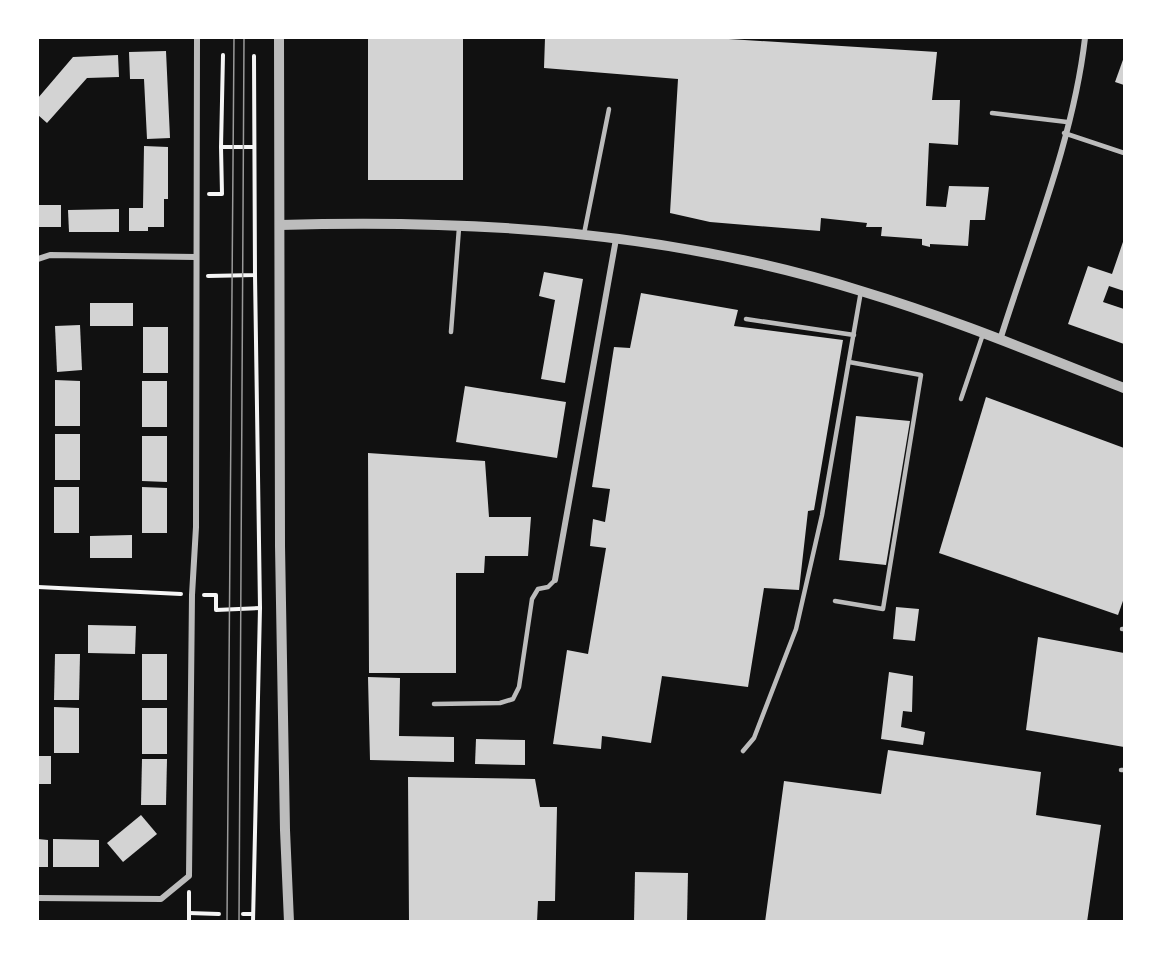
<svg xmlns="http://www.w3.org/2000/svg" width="1162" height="959" font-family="Rubik,sans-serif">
	<rect width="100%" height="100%" fill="#111"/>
	<g fill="#d3d3d3">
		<rect x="368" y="38" width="95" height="142"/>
		<path d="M 545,38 L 713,38 L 937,52 L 932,100 L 960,100 L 958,145 L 929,143 L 926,206 L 946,207 L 949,186 L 989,187 L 985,220 L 970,220 L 968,246 L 930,244 L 930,247 L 922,245 L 922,239 L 881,236 L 882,227 L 866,227 L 867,223 L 821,218 L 820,231 L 710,222 L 670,213 L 678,79 L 544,68 Z"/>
		<path d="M 166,51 L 170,138 L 147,139 L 144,79 L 130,79 L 129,52 Z"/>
		<path d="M 118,55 L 119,77 L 87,78 L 47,123 L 38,115 L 38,98 L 73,57 Z"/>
		<path d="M 1124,57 L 1124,85 L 1115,82 Z"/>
		<path d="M 144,146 L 168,147 L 168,199 L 164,199 L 164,227 L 148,227 L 148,231 L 129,231 L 129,208 L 143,208 Z"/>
		<rect x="38" y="205" width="23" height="22"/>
		<path d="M 119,209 L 119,232 L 69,232 L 68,210 Z"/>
		<path d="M 1124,239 L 1124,291 L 1109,286 L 1103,302 L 1124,309 L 1124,344 L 1068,324 L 1088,266 L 1112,274 Z"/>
		<path d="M 544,272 L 583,279 L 565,383 L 541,379 L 555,300 L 539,296 Z"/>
		<path d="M 641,293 L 738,310 L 734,326 L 843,340 L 814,510 L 808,511 L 799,590 L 764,588 L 748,687 L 662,676 L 651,743 L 602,736 L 601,749 L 553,744 L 567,650 L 588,654 L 606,548 L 590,546 L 593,519 L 605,522 L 610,489 L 592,487 L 614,347 L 630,348 Z"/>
		<rect x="90" y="303" width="43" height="23"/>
		<path d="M 80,325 L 82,370 L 57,372 L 55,326 Z"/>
		<rect x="143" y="327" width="25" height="46"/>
		<path d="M 55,380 L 80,381 L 80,426 L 55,426 Z"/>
		<rect x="142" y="381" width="25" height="46"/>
		<path d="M 465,386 L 566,402 L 557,458 L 456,442 Z"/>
		<path d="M 986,397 L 1124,448 L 1124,598 L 1118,615 L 939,553 Z"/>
		<path d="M 856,416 L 910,421 L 886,565 L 839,560 Z"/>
		<rect x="55" y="434" width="25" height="46"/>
		<path d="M 142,436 L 167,436 L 167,482 L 142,481 Z"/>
		<path d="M 368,453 L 485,461 L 489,517 L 531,517 L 528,556 L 485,556 L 484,573 L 456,573 L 456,673 L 369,673 Z"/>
		<rect x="54" y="487" width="25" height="46"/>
		<path d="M 142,487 L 167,488 L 167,533 L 142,533 Z"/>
		<path d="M 132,535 L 132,558 L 90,558 L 90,536 Z"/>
		<path d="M 896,607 L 919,609 L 915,641 L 893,639 Z"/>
		<path d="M 88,625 L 136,626 L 135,654 L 88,653 Z"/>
		<path d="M 1038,637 L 1124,653 L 1124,747 L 1026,730 Z"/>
		<path d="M 55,654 L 80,654 L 79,700 L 54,700 Z"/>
		<rect x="142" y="654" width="25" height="46"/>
		<path d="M 889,672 L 913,676 L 912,712 L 903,711 L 901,727 L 925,732 L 923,745 L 881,739 Z"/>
		<path d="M 368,677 L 400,678 L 399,736 L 454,737 L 454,762 L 370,760 Z"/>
		<path d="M 54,707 L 79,708 L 79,753 L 54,753 Z"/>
		<rect x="142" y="708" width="25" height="46"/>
		<path d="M 476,739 L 525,740 L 525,765 L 475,764 Z"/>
		<path d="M 888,750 L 1041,772 L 1036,815 L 1101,825 L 1087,922 L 765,922 L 784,781 L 881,794 Z"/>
		<rect x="38" y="756" width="13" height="28"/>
		<path d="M 142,759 L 167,759 L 166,805 L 141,805 Z"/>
		<path d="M 408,777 L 535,779 L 540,807 L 557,807 L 555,901 L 538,901 L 537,922 L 409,922 Z"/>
		<path d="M 141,815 L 157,834 L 123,862 L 107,843 Z"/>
		<path d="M 38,839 L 48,840 L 48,867 L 38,867 Z"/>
		<path d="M 53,839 L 99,840 L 99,867 L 53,867 Z"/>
		<path d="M 635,872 L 688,873 L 687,922 L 634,922 Z"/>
	</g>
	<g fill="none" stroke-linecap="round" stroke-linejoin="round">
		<g stroke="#f5f5f5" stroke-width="4">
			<path d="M 221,147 L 223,55"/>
			<path d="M 209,194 L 222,194 L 221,147 L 254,147"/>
			<path d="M 208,276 L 255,275 L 254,56"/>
			<path d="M 38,587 L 181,594"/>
			<path d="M 204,595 L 216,595 L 216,610 L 260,608"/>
			<path d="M 189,892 L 189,922"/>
			<path d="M 189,913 L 219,914"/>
			<path d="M 243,914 L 253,914"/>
			<path d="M 253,922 L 260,608 L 255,275"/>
		</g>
		<g stroke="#bcbcbc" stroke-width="4.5">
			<path d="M 992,113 L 1067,122"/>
			<path d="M 1064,133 L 1124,153"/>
			<path d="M 584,234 L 609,109"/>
			<path d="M 746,319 L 854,335"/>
			<path d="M 451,332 L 459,228"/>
			<path d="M 961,399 L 983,334"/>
			<path d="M 835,601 L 883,609 L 921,375 L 849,362"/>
			<path d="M 1122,629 L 1124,629"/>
			<path d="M 434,704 L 500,703 L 513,699 L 519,687 L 532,599 L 538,589 L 548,587 L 555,580"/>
			<path d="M 743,751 L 754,738 L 796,629 L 822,515 L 861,291"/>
			<path d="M 1121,770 L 1124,770"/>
		</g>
		<g stroke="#bcbcbc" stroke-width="6">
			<path d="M 38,259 L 50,255 L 196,257"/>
			<path d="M 1000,340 C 1031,241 1073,141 1085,38"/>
			<path d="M 555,580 L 616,239"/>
			<path d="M 38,898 L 161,899 L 189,876 L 192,595 L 196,527 L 197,38"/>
		</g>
		<g stroke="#bcbcbc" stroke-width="10">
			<path d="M 279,38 L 280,546 L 285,830 L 289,922"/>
			<path d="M 280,225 C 475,219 673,232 861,291 C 951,318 1037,354 1124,388"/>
		</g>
		<g stroke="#9a9a9a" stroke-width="1.5">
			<path d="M 227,922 L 234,38"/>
			<path d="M 239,922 L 244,38"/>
		</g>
	</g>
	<rect width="1162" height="959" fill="none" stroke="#ffffff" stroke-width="78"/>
</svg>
